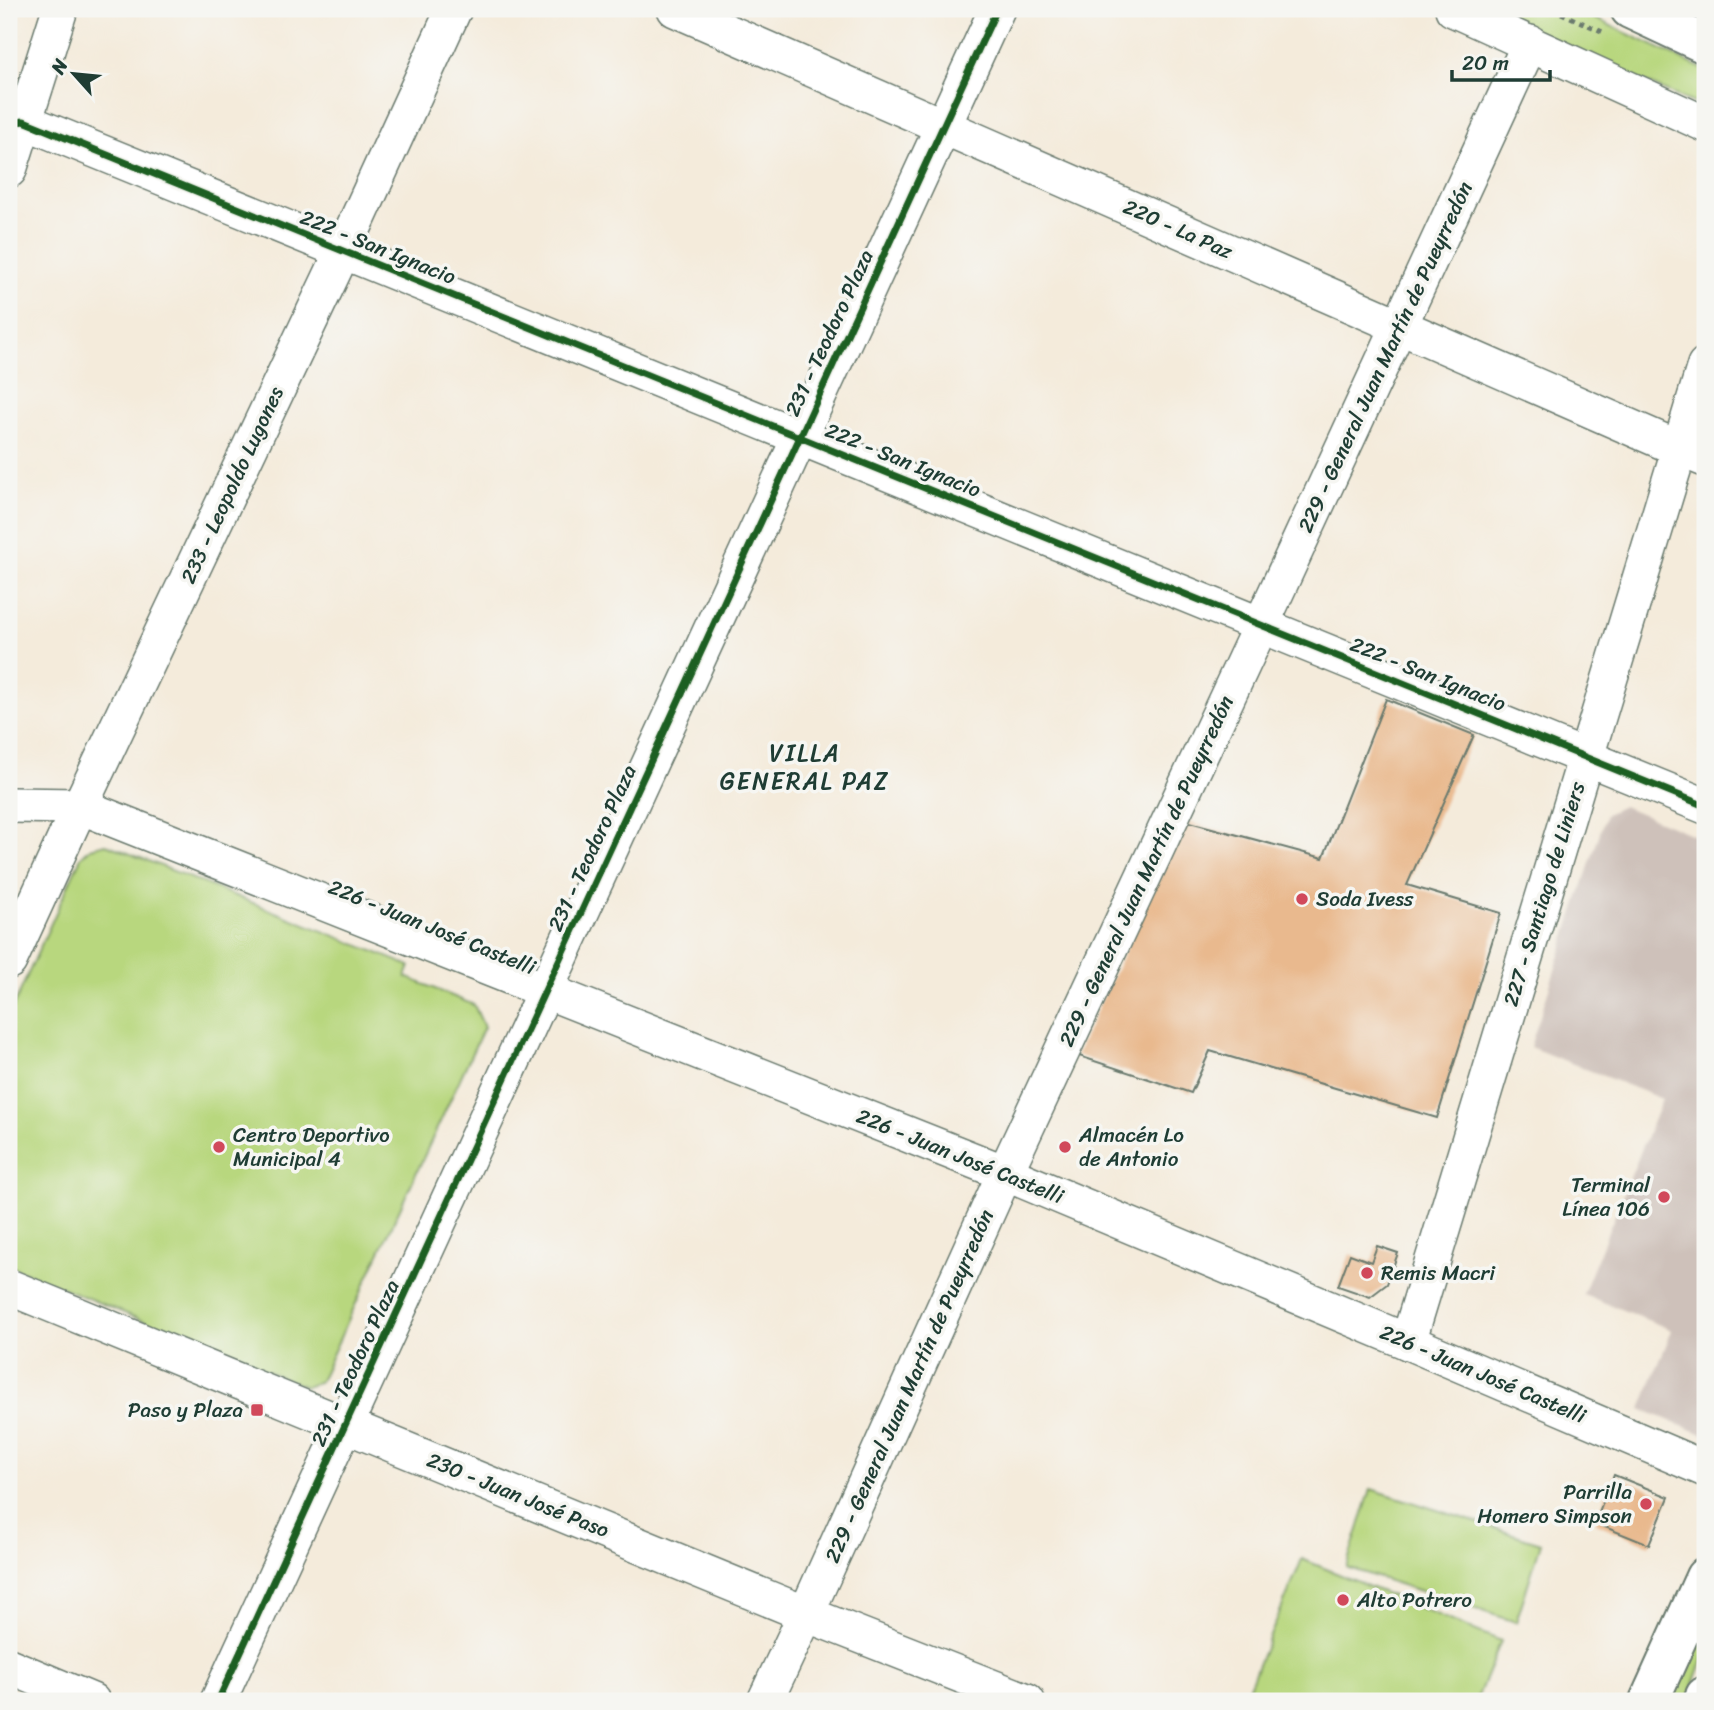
<svg xmlns="http://www.w3.org/2000/svg" width="1714" height="1710" font-family="Sriracha,sans-serif">
	<rect width="100%" height="100%" fill="#f6f6f2"/>
	<filter id="ink" filterUnits="userSpaceOnUse"><feTurbulence type="fractalNoise" baseFrequency=".0143" numOctaves="2"/><feDisplacementMap in="SourceGraphic" scale="14" xChannelSelector="R" yChannelSelector="G"/><feConvolveMatrix kernelMatrix="1 2 1 2 8 2 1 2 1" color-interpolation-filters="sRGB"/></filter>
	<filter id="wash" filterUnits="userSpaceOnUse"><feTurbulence type="fractalNoise" baseFrequency=".00686" numOctaves="4" result="noise"/><feDisplacementMap in="SourceGraphic" scale="28" xChannelSelector="R" yChannelSelector="G"/><feGaussianBlur stdDeviation="1.57" result="paint"/><feColorMatrix in="noise" values="0 0 0 0 0 0 0 0 0 0 0 0 0 0 0 0 0 1.4 0 .05"/><feComposite in="paint" operator="in"/></filter>
	<g filter="url(#wash)">
		<rect width="100%" height="100%" fill="#f4ebdb"/>
		<path fill="#cec1ba" d="M 1623,806 L 1705,840 L 1705,1435 L 1641,1409 L 1672,1330 L 1583,1294 L 1662,1099 L 1530,1047 L 1606,814 Z"/>
		<g fill="#b8d77e" stroke="#6c8a59" stroke-width="2">
			<path d="M 1473,9 L 1575,9 L 1705,70 L 1705,108 Z"/>
			<path d="M 106,844 L 410,966 L 406,977 L 474,1005 L 484,1027 L 320,1381 L 306,1387 L 9,1266 L 9,1016 L 81,857 L 90,848 Z"/>
			<path d="M 1371,1489 L 1541,1543 L 1516,1622 L 1346,1567 Z"/>
			<path d="M 1302,1559 L 1501,1641 L 1476,1701 L 1243,1701 Z"/>
			<path d="M 1705,1617 L 1705,1654 L 1688,1701 L 1670,1701 Z"/>
		</g>
		<g id="blocks">
			<g fill="#e9b98e">
				<path d="M 1386,699 L 1474,735 L 1407,885 L 1501,913 L 1437,1118 L 1210,1051 L 1191,1093 L 1076,1055 L 1186,821 L 1323,858 Z"/>
				<path d="M 1377,1246 L 1398,1253 L 1387,1284 L 1370,1297 L 1338,1286 L 1350,1254 L 1371,1262 Z"/>
				<path d="M 1614,1475 L 1669,1497 L 1649,1545 L 1595,1523 Z"/>
			</g>
		</g>
	</g>
	<g filter="url(#ink)">
		<use href="#blocks" fill-opacity="0" stroke="#6a7a6e" stroke-width="2"/>
		<g fill="none" stroke-linecap="round" stroke-linejoin="round">
			<defs>
				<g id="minor">
					<path d="M 675,9 L 1680,449 L 1705,459"/>
					<path d="M 1453,9 L 1705,124"/>
					<path d="M 9,123 L 24,121 L 1705,806"/>
					<path d="M 9,170 L 60,9"/>
					<path d="M 9,805 L 80,806 L 1005,1173 L 1408,1342 L 1705,1469"/>
					<path d="M 9,961 L 80,806 L 343,251 L 454,9"/>
					<path d="M 9,1287 L 806,1614 L 1027,1701"/>
					<path d="M 1408,1342 L 1705,365"/>
					<path d="M 9,1666 L 92,1701"/>
					<path d="M 218,1701 L 997,9"/>
					<path d="M 765,1701 L 806,1614 L 1005,1173 L 1261,625 L 1530,43"/>
				</g>
				<path id="major" d="M 1649,1701 L 1705,1577"/>
				<g id="highway">
					<path d="M 1630,9 L 1705,44"/>
					<path d="M 1704,1701 L 1705,1696"/>
				</g>
			</defs>
			<use href="#minor" stroke="#6a7a6e" stroke-width="38"/>
			<use href="#major" stroke="#6a7a6e" stroke-width="42"/>
			<use href="#highway" stroke="#6a7a6e" stroke-width="42"/>
			<path stroke="#6a7a6e" stroke-width="4.5" stroke-dasharray="5 5" stroke-linecap="butt" d="M 1552,9 L 1603,32"/>
			<use href="#minor" stroke="#fff" stroke-width="35"/>
			<use href="#major" stroke="#fff" stroke-width="38"/>
			<use href="#highway" stroke="#fff" stroke-width="38"/>
			<defs>
				<g id="cycleway">
					<path d="M 9,123 L 24,121 L 1705,806"/>
					<path d="M 218,1701 L 997,9"/>
				</g>
			</defs>
			<use href="#cycleway" stroke="#f6f6f2" stroke-width="11"/>
			<use href="#cycleway" stroke="#1b5e20" stroke-width="7"/>
		</g>
	</g>
	<g fill="#d1495b" stroke="#f6f6f2" stroke-width="2.5">
		<circle cx="1302" cy="899" r="7"/>
		<circle cx="219" cy="1147" r="7"/>
		<circle cx="1065" cy="1147" r="7"/>
		<circle cx="1664" cy="1197" r="7"/>
		<circle cx="1367" cy="1273" r="7"/>
		<rect x="250" y="1403" width="14" height="14" rx="3.5"/>
		<circle cx="1646" cy="1504" r="7"/>
		<circle cx="1343" cy="1600" r="7"/>
	</g>
	<g text-anchor="middle" dominant-baseline="central" stroke-width="7" stroke-linejoin="round" paint-order="stroke">
		<g font-size="21" fill="#1f3d34" stroke="#f6f6f2">
			<text transform="translate(1178 229) rotate(24)">220 - La Paz</text>
			<text transform="translate(378 247) rotate(22)">222 - San Ignacio</text>
			<text transform="translate(829 333) rotate(-65)">231 - Teodoro Plaza</text>
			<text transform="translate(1385 357) rotate(-65)">229 - General Juan Martín de Pueyrredón</text>
			<text transform="translate(903 460) rotate(22)">222 - San Ignacio</text>
			<text transform="translate(232 485) rotate(-65)">233 - Leopoldo Lugones</text>
			<text transform="translate(1428 674) rotate(22)">222 - San Ignacio</text>
			<text transform="translate(592 848) rotate(-65)">231 - Teodoro Plaza</text>
			<text transform="translate(1146 871) rotate(-65)">229 - General Juan Martín de Pueyrredón</text>
			<text transform="translate(1544 894) rotate(-73)">227 - Santiago de Liniers</text>
			<text transform="translate(432 927) rotate(22)">226 - Juan José Castelli</text>
			<text transform="translate(960 1156) rotate(22)">226 - Juan José Castelli</text>
			<text transform="translate(355 1363) rotate(-65)">231 - Teodoro Plaza</text>
			<text transform="translate(1483 1374) rotate(23)">226 - Juan José Castelli</text>
			<text transform="translate(909 1386) rotate(-66)">229 - General Juan Martín de Pueyrredón</text>
			<text transform="translate(518 1495) rotate(22)">230 - Juan José Paso</text>
		</g>
		<g font-size="21" fill="#1f3d34" stroke="#f6f6f2" text-anchor="start">
			<text x="1316" y="899">Soda Ivess</text>
			<text x="233" y="1135">Centro Deportivo<tspan x="233" dy="24">Municipal 4</tspan></text>
			<text x="1079" y="1135">Almacén Lo<tspan x="1079" dy="24">de Antonio</tspan></text>
			<text x="1650" y="1185" text-anchor="end">Terminal<tspan x="1650" dy="24">Línea 106</tspan></text>
			<text x="1381" y="1273">Remis Macri</text>
			<text x="243" y="1410" text-anchor="end">Paso y Plaza</text>
			<text x="1632" y="1492" text-anchor="end">Parrilla<tspan x="1632" dy="24">Homero Simpson</tspan></text>
			<text x="1357" y="1600">Alto Potrero</text>
		</g>
		<g font-size="24" letter-spacing="2" fill="#1f3d34" stroke="#f6f6f2">
			<text x="805" y="753">VILLA<tspan x="805" dy="28">GENERAL PAZ</tspan></text>
		</g>
	</g>
	<rect width="1714" height="1710" fill="none" stroke="#f6f6f2" stroke-width="35"/>
	<g transform="translate(74 74) rotate(297)" stroke="#f6f6f2" stroke-width="5" paint-order="stroke">
	<path d="M0-5L12 26L0 18L-12 26Z" fill="#1f3d34"/>
	<text y="-10" font-size="19" font-weight="bold" text-anchor="middle" fill="#1f3d34">N</text>
	</g>
	<path d="M1452 70v10h98v-10" fill="none" stroke="#1f3d34" stroke-width="3.5"/>
	<text x="1462" y="70" font-size="21" fill="#1f3d34" stroke="#f6f6f2" stroke-width="5" paint-order="stroke">20 m</text>
</svg>
